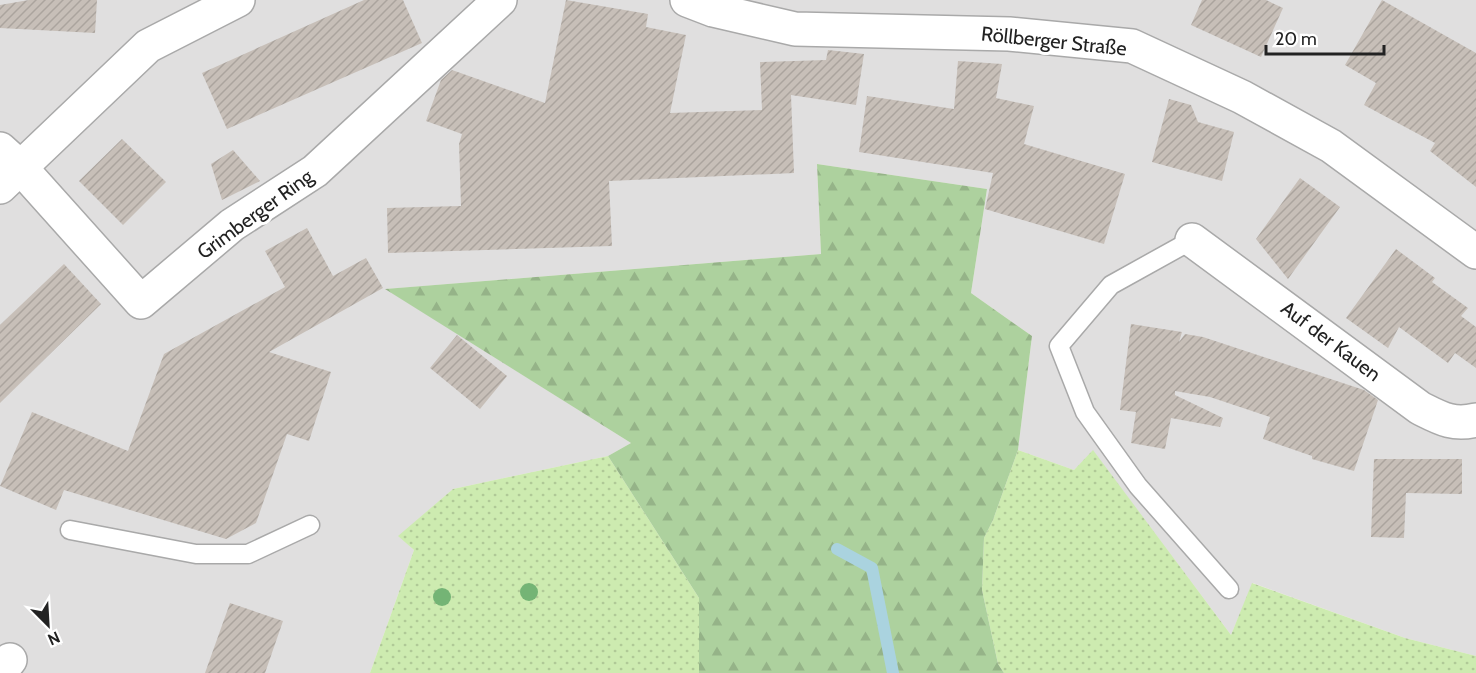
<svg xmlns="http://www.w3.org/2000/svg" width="1476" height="673" font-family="Cabin,sans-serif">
	<defs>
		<pattern id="grass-dots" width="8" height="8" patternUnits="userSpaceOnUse" patternTransform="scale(1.5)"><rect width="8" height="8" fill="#cdebb0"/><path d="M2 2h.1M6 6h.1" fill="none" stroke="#b0c997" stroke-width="1.8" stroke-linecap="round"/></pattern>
		<pattern id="forest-firs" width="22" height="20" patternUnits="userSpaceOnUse" patternTransform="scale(1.5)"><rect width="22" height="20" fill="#add19e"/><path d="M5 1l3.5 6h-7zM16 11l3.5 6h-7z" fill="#95b388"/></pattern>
		<pattern id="building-hatch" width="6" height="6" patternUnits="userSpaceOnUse" patternTransform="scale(1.5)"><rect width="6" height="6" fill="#c7bfb8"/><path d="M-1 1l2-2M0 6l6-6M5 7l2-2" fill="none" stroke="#aba49e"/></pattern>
	</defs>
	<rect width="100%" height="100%" fill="#f2efe9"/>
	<path fill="#e0dfdf" d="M 0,0 L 1476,0 L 1476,656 L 1405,638 L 1253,583 L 1231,635 L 1093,451 L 1074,470 L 1018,450 L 1032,336 L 971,293 L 987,189 L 817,164 L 821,254 L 386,289 L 631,443 L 608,456 L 453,489 L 399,536 L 414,550 L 370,673 L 0,673 Z"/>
	<g fill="url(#grass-dots)">
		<path d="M 1018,450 L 1074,470 L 1093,450 L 1231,635 L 1252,583 L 1405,638 L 1476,656 L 1476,673 L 1004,673 L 998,664 L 982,590 L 984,538 L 993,520 Z"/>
		<path d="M 608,456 L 699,598 L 699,673 L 370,673 L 414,550 L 398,536 L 453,489 Z"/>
	</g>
	<path fill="url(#forest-firs)" d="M 817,164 L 987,189 L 971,293 L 1032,336 L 1018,450 L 993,520 L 984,538 L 982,590 L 998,664 L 1004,673 L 699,673 L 699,598 L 608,456 L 631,443 L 385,289 L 821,254 Z"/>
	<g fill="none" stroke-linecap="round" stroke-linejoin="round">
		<path stroke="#aad3df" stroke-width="12" d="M 837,549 L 872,568 L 893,673"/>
	</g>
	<g fill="url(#building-hatch)">
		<path d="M 29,0 L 97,0 L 95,33 L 0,28 L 0,5 Z"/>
		<path d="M 364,0 L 403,0 L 422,43 L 227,129 L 202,73 Z"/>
		<path d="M 566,0 L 648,14 L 646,27 L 686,35 L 670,113 L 762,110 L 760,62 L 826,60 L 828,50 L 864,54 L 856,105 L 791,95 L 794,173 L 609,181 L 612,246 L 388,253 L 387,208 L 461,206 L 459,144 L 462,134 L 426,121 L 441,80 L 452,70 L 545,103 Z"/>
		<path d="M 1202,0 L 1266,0 L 1283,8 L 1261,57 L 1191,25 Z"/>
		<path d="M 1382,0 L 1476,53 L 1476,187 L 1430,151 L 1435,143 L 1364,105 L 1376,83 L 1345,65 Z"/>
		<path d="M 958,61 L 1002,64 L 996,98 L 1034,106 L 1024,144 L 1125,174 L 1104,244 L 985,209 L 993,173 L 859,152 L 867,96 L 954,109 Z"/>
		<path d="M 1169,99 L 1191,105 L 1198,122 L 1234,132 L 1222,181 L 1152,162 Z"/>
		<path d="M 122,139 L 166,182 L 123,225 L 79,181 Z"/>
		<path d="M 233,150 L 260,181 L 222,200 L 211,164 Z"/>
		<path d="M 1300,178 L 1340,207 L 1288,279 L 1256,239 Z"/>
		<path d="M 307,228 L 333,276 L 366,258 L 383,288 L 269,352 L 331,372 L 309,441 L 287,434 L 256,523 L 226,539 L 64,490 L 56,510 L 0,486 L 32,412 L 128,451 L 164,354 L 285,287 L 265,251 Z"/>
		<path d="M 1396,249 L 1435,278 L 1432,282 L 1468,308 L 1461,316 L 1476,327 L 1476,368 L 1455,353 L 1448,363 L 1399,327 L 1388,348 L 1346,318 Z"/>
		<path d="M 64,264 L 101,304 L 0,403 L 0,325 Z"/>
		<path d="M 1131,324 L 1182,332 L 1179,342 L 1185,334 L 1203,337 L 1364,390 L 1378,400 L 1354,471 L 1312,459 L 1312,456 L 1263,439 L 1270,417 L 1210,397 L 1175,391 L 1175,395 L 1223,418 L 1220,427 L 1171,418 L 1165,449 L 1131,443 L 1136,412 L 1120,410 Z"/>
		<path d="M 457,335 L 507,376 L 480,409 L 430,368 Z"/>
		<path d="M 1374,459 L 1462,459 L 1462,494 L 1406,493 L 1404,538 L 1371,537 Z"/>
		<path d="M 230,603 L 283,621 L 265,673 L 205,673 Z"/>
	</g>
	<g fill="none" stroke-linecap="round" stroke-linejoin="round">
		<defs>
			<g id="lane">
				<path d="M 1192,240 L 1111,285 L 1059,346 L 1085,412 L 1138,486 L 1229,589"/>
				<path d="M 70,530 L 196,554 L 248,554 L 310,525"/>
			</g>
			<g id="street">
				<path d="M 687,0 L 713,10 L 795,29 L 1009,34 L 1132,46 L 1242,97 L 1331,146 L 1476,252"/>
				<path d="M 0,149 L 20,167 L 141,302 L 232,225 L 315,171 L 500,0"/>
				<path d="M 0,187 L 148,46 L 238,0"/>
				<path d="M 1192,240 L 1420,408 C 1440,418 1453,426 1476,420"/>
				<path d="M 0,671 L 10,660"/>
			</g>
		</defs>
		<use href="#lane" stroke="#a9a9a9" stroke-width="21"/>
		<use href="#street" stroke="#a9a9a9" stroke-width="36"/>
		<use href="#lane" stroke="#fff" stroke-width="18"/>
		<use href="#street" stroke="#fff" stroke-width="33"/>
	</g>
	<g fill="#74b475">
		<circle cx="529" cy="592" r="9"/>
		<circle cx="442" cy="597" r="9"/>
	</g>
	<g text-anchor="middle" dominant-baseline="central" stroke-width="6" stroke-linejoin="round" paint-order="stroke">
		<g font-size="20" fill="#222" stroke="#fff">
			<text transform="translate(1054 41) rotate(6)">Röllberger Straße</text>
			<text transform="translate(255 214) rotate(-36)">Grimberger Ring</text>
			<text transform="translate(1331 341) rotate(37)">Auf der Kauen</text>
		</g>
	</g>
	<g transform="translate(48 625) rotate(156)" stroke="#ffffff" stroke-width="4.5" paint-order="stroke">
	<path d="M0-4.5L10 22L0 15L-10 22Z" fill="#222222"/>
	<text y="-9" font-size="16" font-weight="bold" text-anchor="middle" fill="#222222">N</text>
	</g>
	<path d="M1266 45v9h118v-9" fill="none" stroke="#222222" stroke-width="3"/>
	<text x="1275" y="45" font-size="18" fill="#222222" stroke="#ffffff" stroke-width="4.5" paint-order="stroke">20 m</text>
</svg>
